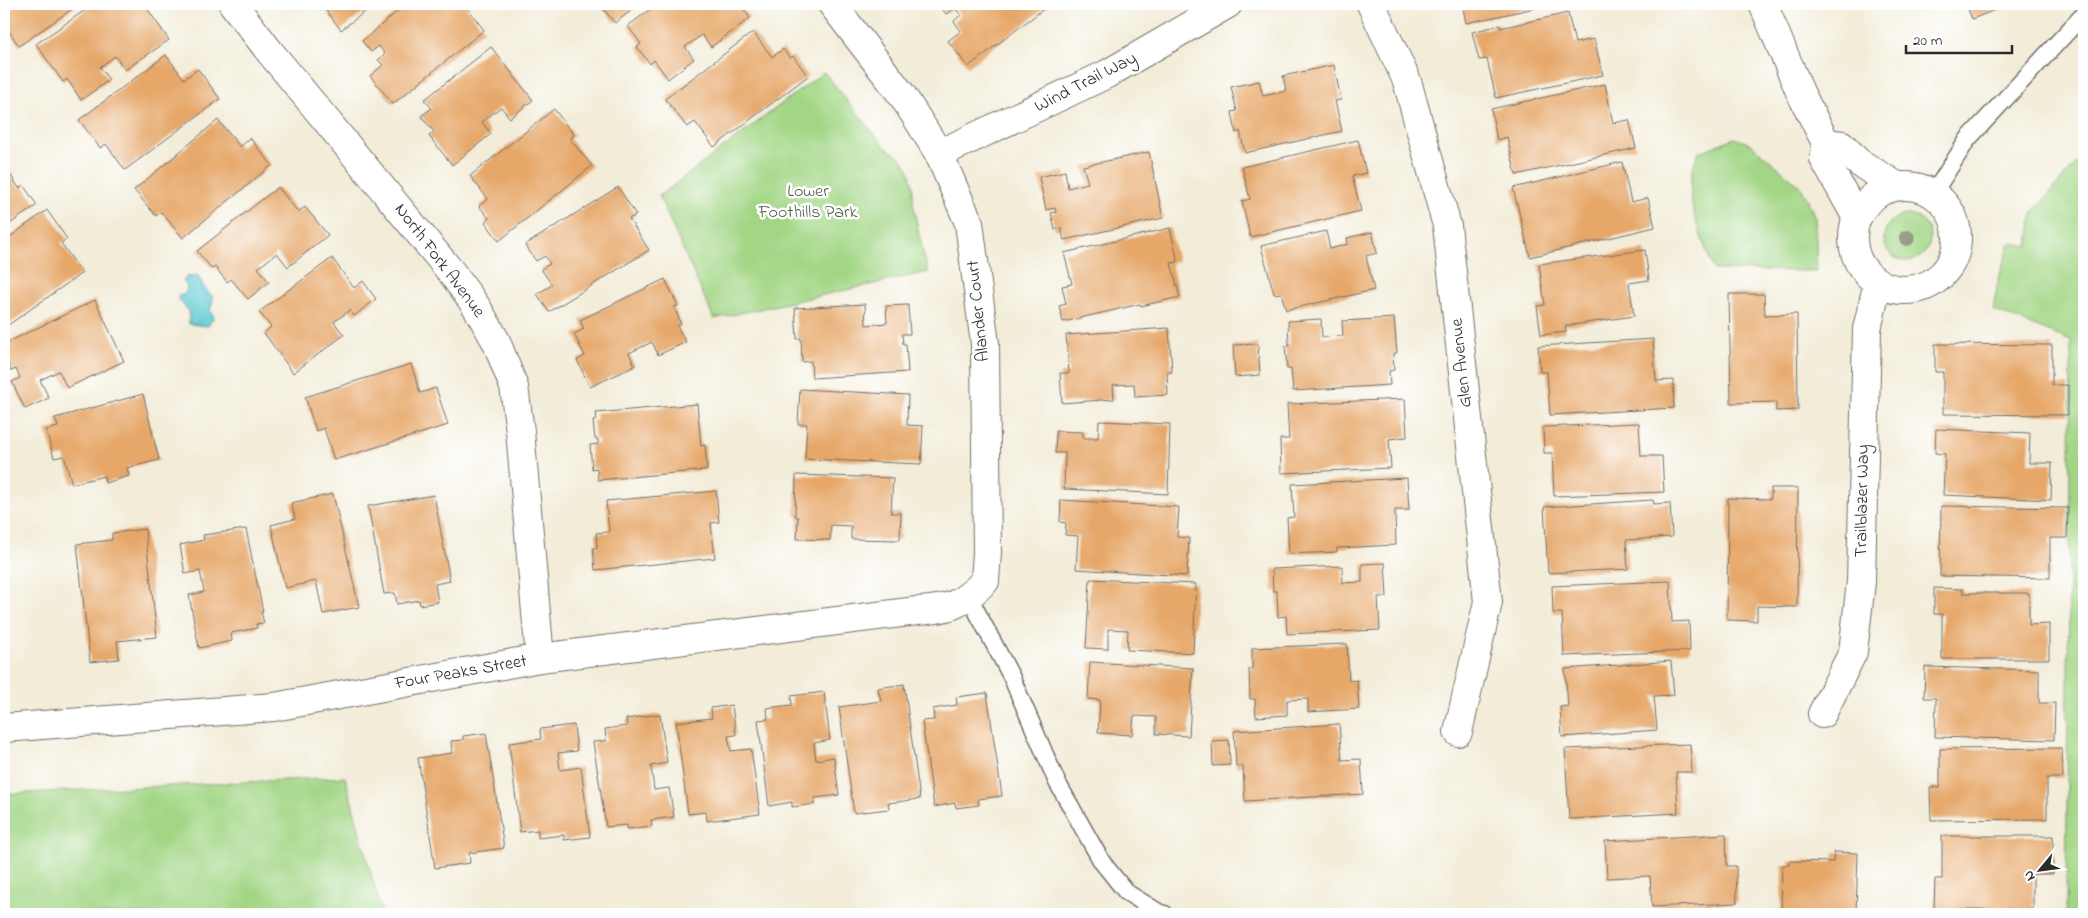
<svg xmlns="http://www.w3.org/2000/svg" width="2088" height="918" font-family="'Indie Flower',sans-serif">
	<rect width="100%" height="100%" fill="#fff"/>
	<filter id="ink" filterUnits="userSpaceOnUse"><feTurbulence type="fractalNoise" baseFrequency=".02" numOctaves="2"/><feDisplacementMap in="SourceGraphic" scale="10" xChannelSelector="R" yChannelSelector="G"/><feConvolveMatrix kernelMatrix="1 2 1 2 8 2 1 2 1" color-interpolation-filters="sRGB"/></filter>
	<filter id="wash" filterUnits="userSpaceOnUse"><feTurbulence type="fractalNoise" baseFrequency=".0096" numOctaves="4" result="noise"/><feDisplacementMap in="SourceGraphic" scale="20" xChannelSelector="R" yChannelSelector="G"/><feGaussianBlur stdDeviation="1.12" result="paint"/><feColorMatrix in="noise" values="0 0 0 0 0 0 0 0 0 0 0 0 0 0 0 0 0 1.4 0 .05"/><feComposite in="paint" operator="in"/></filter>
	<g filter="url(#wash)">
		<rect width="100%" height="100%" fill="#f2ecd8"/>
		<g fill="#a2d685" stroke="#668058">
			<path d="M 824,72 L 885,147 L 900,157 L 908,167 L 913,185 L 913,202 L 919,235 L 928,272 L 714,319 L 659,196 Z"/>
			<path d="M 1734,138 L 1751,144 L 1800,186 L 1808,200 L 1815,218 L 1817,271 L 1714,270 C 1699,230 1680,195 1698,153 Z"/>
			<path d="M 2084,155 L 2084,914 L 2066,914 L 2071,341 L 1993,310 L 1998,281 L 2010,243 L 2029,246 L 2033,212 Z"/>
			<circle cx="1907" cy="238" r="23"/>
			<path d="M 345,777 L 382,914 L 4,914 L 4,794 Z"/>
		</g>
		<path fill="#5dcad2" stroke="#447a7e" d="M 197,275 C 201,279 201,282 203,286 C 211,298 217,292 210,310 L 214,317 L 208,326 L 189,324 L 189,311 L 179,300 L 178,296 L 185,294 C 188,288 187,286 183,281 L 187,277 Z"/>
		<g id="blocks">
			<g fill="#e6a769">
				<path d="M 4,4 L 79,4 L 19,46 L 4,24 Z"/>
				<path d="M 94,4 L 144,4 L 169,40 L 125,70 L 115,56 L 100,67 L 109,80 L 81,100 L 67,79 L 63,82 L 36,44 Z"/>
				<path d="M 321,4 L 375,4 L 341,30 Z"/>
				<path d="M 406,4 L 464,4 L 484,30 L 393,104 L 370,76 L 383,65 L 378,60 L 385,54 L 379,46 L 371,52 L 362,41 Z"/>
				<path d="M 599,4 L 640,4 L 615,23 Z"/>
				<path d="M 657,4 L 740,4 L 750,18 L 711,47 L 702,35 L 685,47 L 694,59 L 668,79 L 654,60 L 650,64 L 637,47 L 641,44 L 628,26 Z"/>
				<path d="M 938,4 L 1050,4 L 968,67 L 948,41 L 961,31 L 954,21 L 961,15 L 955,8 L 946,14 Z"/>
				<path d="M 1462,4 L 1549,4 L 1549,5 L 1466,23 Z"/>
				<path d="M 1966,4 L 2010,4 L 1972,19 Z"/>
				<path d="M 1568,13 L 1575,43 L 1594,39 L 1603,75 L 1496,98 L 1487,59 L 1479,60 L 1472,32 L 1500,25 L 1500,28 Z"/>
				<path d="M 753,32 L 772,57 L 783,49 L 790,58 L 793,56 L 808,76 L 714,147 L 695,122 L 687,127 L 665,99 Z"/>
				<path d="M 491,47 L 533,100 L 510,118 L 501,107 L 482,122 L 491,134 L 452,165 L 429,136 L 434,132 L 421,116 L 432,108 L 424,100 Z"/>
				<path d="M 166,55 L 184,79 L 198,69 L 220,99 L 125,170 L 106,144 L 100,148 L 79,120 Z"/>
				<path d="M 1334,65 L 1341,100 L 1335,101 L 1342,131 L 1245,153 L 1240,131 L 1236,133 L 1232,112 L 1237,111 L 1231,87 L 1259,81 L 1263,96 L 1286,91 L 1283,76 Z"/>
				<path d="M 1605,84 L 1613,123 L 1629,120 L 1636,148 L 1516,175 L 1507,137 L 1497,140 L 1491,109 Z"/>
				<path d="M 554,109 L 574,135 L 570,139 L 592,166 L 499,241 L 485,222 L 489,218 L 479,206 L 488,199 L 470,176 Z"/>
				<path d="M 218,120 L 240,147 L 250,138 L 272,165 L 183,238 L 161,212 L 156,216 L 134,190 Z"/>
				<path d="M 1358,140 L 1366,173 L 1352,176 L 1361,211 L 1250,237 L 1242,201 L 1250,199 L 1242,167 Z"/>
				<path d="M 1149,152 L 1163,218 L 1064,240 L 1061,228 L 1055,230 L 1051,213 L 1056,212 L 1055,208 L 1046,210 L 1039,177 L 1065,171 L 1068,188 L 1088,183 L 1083,166 Z"/>
				<path d="M 1622,162 L 1631,202 L 1648,198 L 1655,227 L 1530,257 L 1513,188 Z"/>
				<path d="M 4,165 L 19,188 L 23,185 L 37,205 L 4,228 Z"/>
				<path d="M 278,187 L 298,212 L 305,207 L 328,235 L 288,267 L 277,253 L 258,268 L 269,282 L 248,299 L 231,279 L 227,282 L 215,267 L 212,269 L 197,251 Z"/>
				<path d="M 618,187 L 636,215 L 629,219 L 649,250 L 549,312 L 537,294 L 552,285 L 541,269 L 550,264 L 545,256 L 536,261 L 525,245 Z"/>
				<path d="M 47,210 L 67,239 L 61,243 L 82,273 L 4,328 L 4,241 Z"/>
				<path d="M 1170,228 L 1178,262 L 1171,263 L 1180,297 L 1141,306 L 1140,304 L 1063,322 L 1059,306 L 1066,304 L 1062,286 L 1072,284 L 1064,253 Z"/>
				<path d="M 1326,231 L 1330,249 L 1348,244 L 1347,238 L 1372,232 L 1377,253 L 1366,256 L 1374,290 L 1286,310 L 1281,293 L 1274,294 L 1261,246 Z"/>
				<path d="M 1645,250 L 1649,280 L 1629,283 L 1634,316 L 1565,326 L 1566,332 L 1541,335 L 1537,306 L 1545,305 L 1539,264 Z"/>
				<path d="M 332,258 L 354,288 L 363,281 L 376,299 L 354,316 L 350,310 L 334,322 L 344,335 L 293,373 L 264,333 L 271,327 L 259,312 Z"/>
				<path d="M 665,279 L 678,306 L 674,307 L 681,324 L 677,326 L 686,342 L 658,355 L 652,342 L 629,353 L 635,366 L 590,387 L 577,360 L 585,356 L 574,334 L 584,329 L 580,320 Z"/>
				<path d="M 1729,294 L 1764,294 L 1765,315 L 1797,314 L 1798,410 L 1776,411 L 1776,402 L 1731,403 Z"/>
				<path d="M 95,300 L 124,361 L 67,388 L 59,371 L 40,380 L 49,398 L 25,409 L 12,382 L 20,378 L 16,369 L 11,371 L 4,355 L 8,352 L 4,344 Z"/>
				<path d="M 865,304 L 866,325 L 887,323 L 886,306 L 908,305 L 910,334 L 902,334 L 903,344 L 906,344 L 908,372 L 812,378 L 811,361 L 802,362 L 801,338 L 797,339 L 795,308 Z"/>
				<path d="M 1394,318 L 1397,353 L 1393,353 L 1394,370 L 1389,371 L 1390,385 L 1293,391 L 1291,369 L 1287,369 L 1285,346 L 1289,346 L 1288,321 L 1321,319 L 1322,337 L 1343,336 L 1342,321 Z"/>
				<path d="M 1169,328 L 1172,372 L 1167,372 L 1168,395 L 1135,397 L 1134,384 L 1113,385 L 1114,399 L 1062,403 L 1060,373 L 1069,373 L 1066,335 Z"/>
				<path d="M 1653,339 L 1656,381 L 1673,380 L 1674,408 L 1550,415 L 1547,372 L 1540,372 L 1538,346 Z"/>
				<path d="M 1258,344 L 1260,375 L 1235,377 L 1233,345 Z"/>
				<path d="M 1935,344 L 2052,345 L 2052,385 L 2068,385 L 2068,415 L 1943,414 L 1943,372 L 1935,372 Z"/>
				<path d="M 411,364 L 420,393 L 436,388 L 448,425 L 334,460 L 324,428 L 316,431 L 305,397 Z"/>
				<path d="M 800,389 L 908,395 L 907,425 L 923,426 L 921,464 L 805,459 L 807,424 L 798,424 Z"/>
				<path d="M 143,394 L 159,460 L 127,468 L 129,476 L 105,483 L 104,476 L 72,484 L 64,456 L 54,458 L 46,430 L 58,427 L 55,418 Z"/>
				<path d="M 1405,399 L 1407,437 L 1389,439 L 1391,468 L 1281,473 L 1280,439 L 1289,439 L 1287,404 Z"/>
				<path d="M 697,404 L 701,446 L 705,445 L 707,470 L 598,480 L 597,468 L 592,469 L 590,445 L 598,444 L 598,439 L 595,439 L 593,421 L 597,420 L 596,413 Z"/>
				<path d="M 1099,421 L 1170,424 L 1168,494 L 1064,489 L 1065,453 L 1055,453 L 1056,431 L 1083,432 L 1083,438 L 1098,438 Z"/>
				<path d="M 1639,423 L 1641,456 L 1662,456 L 1664,492 L 1554,496 L 1552,453 L 1544,453 L 1543,427 Z"/>
				<path d="M 1936,429 L 2030,433 L 2029,463 L 2052,463 L 2051,500 L 1943,495 L 1945,454 L 1935,453 Z"/>
				<path d="M 796,475 L 893,478 L 891,513 L 901,513 L 900,540 L 851,539 L 851,526 L 831,525 L 830,540 L 797,539 L 798,517 L 795,516 Z"/>
				<path d="M 1407,478 L 1409,510 L 1395,510 L 1396,545 L 1337,548 L 1337,552 L 1289,554 L 1287,518 L 1294,517 L 1292,484 Z"/>
				<path d="M 1771,488 L 1798,488 L 1797,607 L 1757,606 L 1757,621 L 1727,620 L 1728,498 L 1771,499 Z"/>
				<path d="M 716,491 L 719,522 L 711,523 L 715,558 L 595,570 L 593,548 L 597,548 L 596,533 L 609,532 L 606,501 Z"/>
				<path d="M 333,494 L 359,607 L 323,614 L 316,581 L 285,588 L 271,525 L 295,519 L 291,503 Z"/>
				<path d="M 434,495 L 450,581 L 435,584 L 438,602 L 420,605 L 419,600 L 397,604 L 395,593 L 384,594 L 368,506 Z"/>
				<path d="M 1061,500 L 1179,507 L 1177,537 L 1189,538 L 1187,576 L 1076,569 L 1078,536 L 1065,535 L 1066,523 L 1060,522 Z"/>
				<path d="M 1653,500 L 1654,504 L 1670,503 L 1672,537 L 1626,540 L 1628,569 L 1548,573 L 1544,507 Z"/>
				<path d="M 1941,506 L 2068,508 L 2067,538 L 2050,538 L 2050,578 L 1940,576 Z"/>
				<path d="M 145,529 L 157,637 L 117,641 L 119,659 L 90,662 L 77,544 L 112,540 L 112,533 Z"/>
				<path d="M 246,529 L 263,612 L 261,612 L 264,623 L 256,624 L 257,628 L 231,633 L 232,641 L 199,648 L 189,595 L 204,592 L 200,571 L 185,574 L 180,545 L 204,540 L 203,535 Z"/>
				<path d="M 1385,563 L 1387,597 L 1378,597 L 1380,630 L 1287,634 L 1286,616 L 1278,617 L 1277,591 L 1273,591 L 1272,569 L 1342,566 L 1343,583 L 1362,582 L 1362,564 Z"/>
				<path d="M 1090,579 L 1196,584 L 1193,653 L 1127,650 L 1128,630 L 1108,629 L 1108,649 L 1086,648 Z"/>
				<path d="M 1670,581 L 1672,622 L 1689,621 L 1690,651 L 1564,656 L 1562,613 L 1553,613 L 1552,586 Z"/>
				<path d="M 1934,588 L 1963,589 L 1963,593 L 2029,593 L 2029,625 L 2049,624 L 2049,659 L 1942,659 L 1942,614 L 1934,614 Z"/>
				<path d="M 1347,644 L 1349,681 L 1357,680 L 1359,709 L 1308,712 L 1308,699 L 1287,700 L 1287,715 L 1256,717 L 1255,699 L 1250,699 L 1249,669 L 1252,669 L 1252,648 Z"/>
				<path d="M 1671,661 L 1674,695 L 1654,696 L 1657,730 L 1562,737 L 1560,707 L 1568,706 L 1565,669 Z"/>
				<path d="M 1090,662 L 1193,668 L 1189,736 L 1156,734 L 1156,717 L 1134,716 L 1132,735 L 1098,733 L 1100,700 L 1088,699 Z"/>
				<path d="M 1925,667 L 2039,670 L 2039,703 L 2055,703 L 2054,740 L 1935,737 L 1936,698 L 1924,698 Z"/>
				<path d="M 904,684 L 920,799 L 888,803 L 889,809 L 854,813 L 839,707 L 881,701 L 878,688 Z"/>
				<path d="M 824,692 L 830,740 L 814,743 L 816,760 L 834,757 L 839,795 L 815,798 L 815,804 L 792,807 L 792,802 L 769,806 L 758,720 L 768,719 L 767,708 L 792,705 L 791,696 Z"/>
				<path d="M 987,693 L 1002,796 L 978,799 L 979,805 L 956,808 L 955,803 L 934,807 L 922,721 L 934,720 L 933,709 L 957,705 L 956,697 Z"/>
				<path d="M 732,705 L 736,735 L 728,736 L 731,751 L 751,749 L 760,814 L 707,821 L 706,812 L 688,814 L 676,722 L 712,718 L 711,708 Z"/>
				<path d="M 660,714 L 667,763 L 651,766 L 654,790 L 669,788 L 674,817 L 651,820 L 652,826 L 628,829 L 627,825 L 606,827 L 593,742 L 606,741 L 605,729 L 627,726 L 626,719 Z"/>
				<path d="M 1339,724 L 1342,760 L 1361,759 L 1363,794 L 1245,801 L 1243,766 L 1236,766 L 1234,731 Z"/>
				<path d="M 574,725 L 577,751 L 558,753 L 560,770 L 581,767 L 590,837 L 564,840 L 564,835 L 538,838 L 538,830 L 520,832 L 509,743 L 541,739 L 540,729 Z"/>
				<path d="M 486,733 L 504,848 L 469,853 L 470,863 L 435,868 L 418,758 L 452,753 L 451,741 L 463,740 L 463,736 Z"/>
				<path d="M 1229,740 L 1230,765 L 1213,766 L 1212,741 Z"/>
				<path d="M 1690,744 L 1692,772 L 1676,772 L 1678,813 L 1569,819 L 1565,749 Z"/>
				<path d="M 2062,748 L 2063,778 L 2047,778 L 2047,819 L 1931,820 L 1930,787 L 1940,787 L 1940,749 Z"/>
				<path d="M 1726,834 L 1727,866 L 1736,866 L 1737,903 L 1652,907 L 1650,876 L 1607,878 L 1605,841 Z"/>
				<path d="M 1942,836 L 2053,836 L 2053,874 L 2033,874 L 2033,909 L 1934,909 L 1935,879 L 1942,879 Z"/>
				<path d="M 1834,852 L 1858,853 L 1856,914 L 1781,914 L 1782,865 L 1789,865 L 1789,861 L 1833,862 Z"/>
			</g>
		</g>
	</g>
	<g filter="url(#ink)">
		<use href="#blocks" fill-opacity="0" stroke="#716f68" stroke-width="1"/>
		<g fill="none" stroke-linecap="round" stroke-linejoin="round">
			<defs>
				<g id="lane">
					<path d="M 1933,194 L 1968,139 L 2084,14"/>
					<path d="M 969,597 L 1011,676 L 1057,782 L 1102,862 L 1126,892 L 1160,913 L 1165,914"/>
				</g>
				<g id="street">
					<path d="M 233,4 L 270,52 L 452,273 L 476,306 L 496,341 L 514,387 L 520,431 L 540,658"/>
					<path d="M 1371,4 L 1407,81 L 1447,226 L 1488,602 L 1458,732"/>
					<path d="M 1763,4 L 1800,92 L 1826,143 L 1824,159 L 1857,218"/>
					<path d="M 1826,143 L 1842,145 L 1858,162 L 1897,186"/>
					<path d="M 939,154 L 1107,74 L 1228,4"/>
					<circle cx="1905" cy="238" r="52"/>
					<path d="M 1822,714 L 1853,652 L 1861,582 L 1867,329 L 1878,282"/>
					<path d="M 4,728 L 274,707 L 540,658 L 917,611 C 951,609 961,605 985,581 L 987,552 L 985,344 L 969,223 L 939,154 L 920,123 L 902,95 L 832,4"/>
				</g>
			</defs>
			<use href="#lane" stroke="#716f68" stroke-width="19"/>
			<use href="#street" stroke="#716f68" stroke-width="30"/>
			<use href="#lane" stroke="#fff" stroke-width="16"/>
			<use href="#street" stroke="#fff" stroke-width="28"/>
		</g>
		<circle fill="#989e88" cx="1907" cy="238" r="8"/>
	</g>
	<g text-anchor="middle" dominant-baseline="central" stroke-width="5" stroke-linejoin="round" paint-order="stroke">
		<g font-size="18" fill="#2b2b2b" stroke="#fff">
			<text transform="translate(1086 83) rotate(-27)">Wind Trail Way</text>
			<text transform="translate(439 261) rotate(53)">North Fork Avenue</text>
			<text transform="translate(979 311) rotate(-96)">Alander Court</text>
			<text transform="translate(1462 363) rotate(-96)">Glen Avenue</text>
			<text transform="translate(1863 501) rotate(-89)">Trailblazer Way</text>
			<text transform="translate(461 673) rotate(-10)">Four Peaks Street</text>
		</g>
		<g font-size="18" fill="#4f5e46" stroke="#fff">
			<text x="808" y="192">Lower<tspan x="808" dy="21">Foothills Park</tspan></text>
		</g>
	</g>
	<rect width="2088" height="918" fill="none" stroke="#fff" stroke-width="20"/>
	<g transform="translate(2040 870) rotate(241)" stroke="#ffffff" stroke-width="4" paint-order="stroke">
	<path d="M0-4L9 19L0 12L-9 19Z" fill="#2b2b2b"/>
	<text y="-8" font-size="14" font-weight="bold" text-anchor="middle" fill="#2b2b2b">N</text>
	</g>
	<path d="M1906 45v8h106v-8" fill="none" stroke="#2b2b2b" stroke-width="2.5"/>
	<text x="1913" y="45" font-size="15" fill="#2b2b2b" stroke="#ffffff" stroke-width="4" paint-order="stroke">20 m</text>
</svg>
